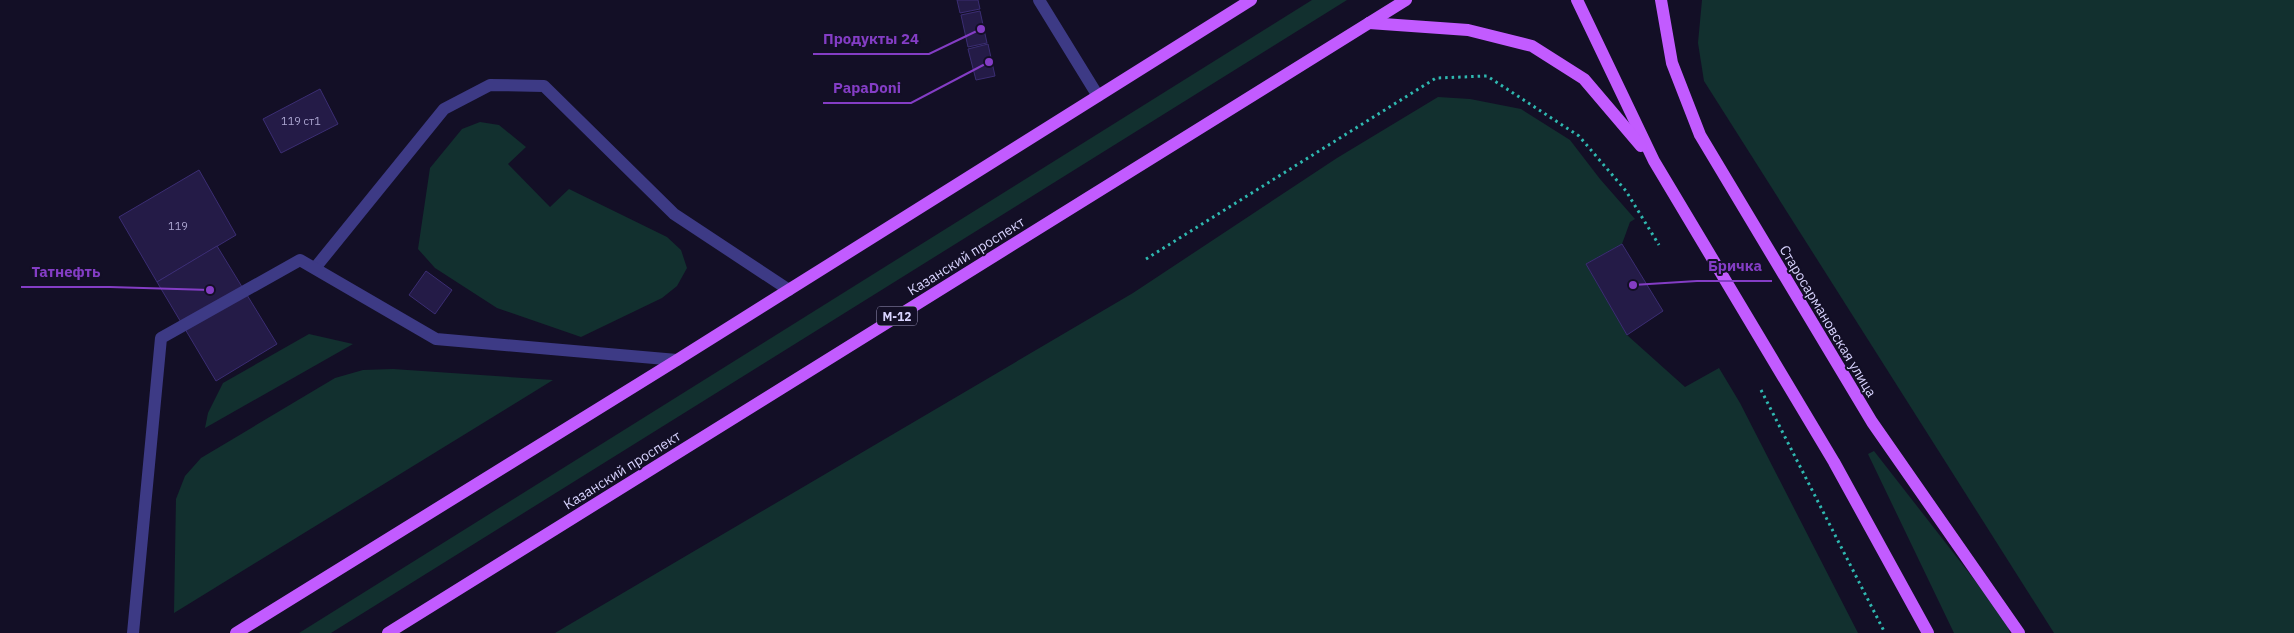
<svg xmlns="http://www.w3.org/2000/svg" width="2294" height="633" font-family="'IBM Plex Sans',sans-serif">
	<rect width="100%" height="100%" fill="#130f26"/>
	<g fill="#12302f">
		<path d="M 1312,0 L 1347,0 L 331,633 L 299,633 Z"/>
		<path d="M 1702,0 L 2294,0 L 2294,633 L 2054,633 L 1704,81 L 1698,43 Z"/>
		<path d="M 1438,97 L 1470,99 L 1521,109 L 1570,140 L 1600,179 L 1635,219 L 1630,222 L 1622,244 L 1586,264 L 1627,335 L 1685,387 L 1719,368 L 1740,403 L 1858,633 L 555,633 L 1133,293 L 1337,158 Z"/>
		<path d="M 480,122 L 499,125 L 526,147 L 508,164 L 550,207 L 569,189 L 667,237 L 681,250 L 687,268 L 677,286 L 662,298 L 581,337 L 497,308 L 435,268 L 418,249 L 430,168 L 462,129 Z"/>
		<path d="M 309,334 L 353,344 L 205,428 L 208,413 L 223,383 Z"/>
		<path d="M 393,369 L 553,380 L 174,613 L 176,499 L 185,476 L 201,458 L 335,378 L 363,370 Z"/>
		<path d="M 1874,451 L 2005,619 L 2010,633 L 1954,633 L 1868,454 Z"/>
	</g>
	<g fill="#241b47" stroke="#3b2d73">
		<path d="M 957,0 L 978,0 L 980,9 L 960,13 Z"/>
		<path d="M 980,11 L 987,43 L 968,47 L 961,15 Z"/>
		<path d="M 988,44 L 995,76 L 976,80 L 968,49 Z"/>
		<path d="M 320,89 L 338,124 L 281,153 L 263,119 Z"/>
		<path d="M 199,170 L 236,235 L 157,282 L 119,217 Z"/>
		<path d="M 1622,244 L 1663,311 L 1627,335 L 1586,264 Z"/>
		<path d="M 217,246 L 277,344 L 216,381 L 157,282 Z"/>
		<path d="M 426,271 L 452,290 L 435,314 L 409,295 Z"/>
	</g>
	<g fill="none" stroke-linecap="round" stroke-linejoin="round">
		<g stroke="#2fb8b0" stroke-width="3" stroke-dasharray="2.5 4" stroke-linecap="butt">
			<path d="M 1146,259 L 1436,78 L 1487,76 L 1579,136 L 1626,191 L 1659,245"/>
			<path d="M 1761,390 L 1885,633"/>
		</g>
		<g stroke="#3d3a85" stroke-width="12">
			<path d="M 1039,0 L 1098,96"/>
			<path d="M 315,268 L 444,109 L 490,85 L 544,86 L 674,214 L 789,290"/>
			<path d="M 133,633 L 161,338 L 300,260 L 436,339 L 677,360"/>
		</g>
		<g stroke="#c25bff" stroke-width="12">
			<path d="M 1577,0 L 1654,161 L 1834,462 L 1928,633"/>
			<path d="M 1661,0 L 1672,63 L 1700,135 L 1872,422 L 2019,633"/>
			<path d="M 1369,23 L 1468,30 L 1532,46 L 1584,79 L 1641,146"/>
			<path d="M 236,633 L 677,360 L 1251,0"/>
			<path d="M 388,633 L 1406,0"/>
		</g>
	</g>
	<g text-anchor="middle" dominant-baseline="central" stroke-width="4" stroke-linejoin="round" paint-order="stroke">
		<g font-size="11" fill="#aca6d1">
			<text x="301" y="121">119 ст1</text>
			<text x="178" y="226">119</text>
		</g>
		<rect fill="#130f26" stroke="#9e99be" stroke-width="1" x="877" y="306.5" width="40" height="19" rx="4"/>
		<g font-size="12" font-weight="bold" fill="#d9d4ff">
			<text x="897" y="316">М-12</text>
		</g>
		<g font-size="14" fill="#d9d4ff" stroke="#130f26">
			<text transform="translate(966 256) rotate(-32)">Казанский проспект</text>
			<text transform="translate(1828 321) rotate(59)">Старосармановская улица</text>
			<text transform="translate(622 470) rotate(-32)">Казанский проспект</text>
		</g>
	</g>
	<path fill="none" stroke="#843dc5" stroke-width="2" d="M981 29L929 54H813M989 62L911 103H823M1633 285L1697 281H1772M210 290L110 287H21"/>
	<g fill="#843dc5" stroke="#130f26" stroke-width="2">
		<circle cx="981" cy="29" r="5"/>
		<circle cx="989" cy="62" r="5"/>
		<circle cx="1633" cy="285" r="5"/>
		<circle cx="210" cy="290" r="5"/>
	</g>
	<g font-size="15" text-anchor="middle" font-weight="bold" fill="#843dc5" stroke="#130f26" stroke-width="4" stroke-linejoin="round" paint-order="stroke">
		<text x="871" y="44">Продукты 24</text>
		<text x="867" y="93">PapaDoni</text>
		<text x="1735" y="271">Бричка</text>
		<text x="66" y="277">Татнефть</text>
	</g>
</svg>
